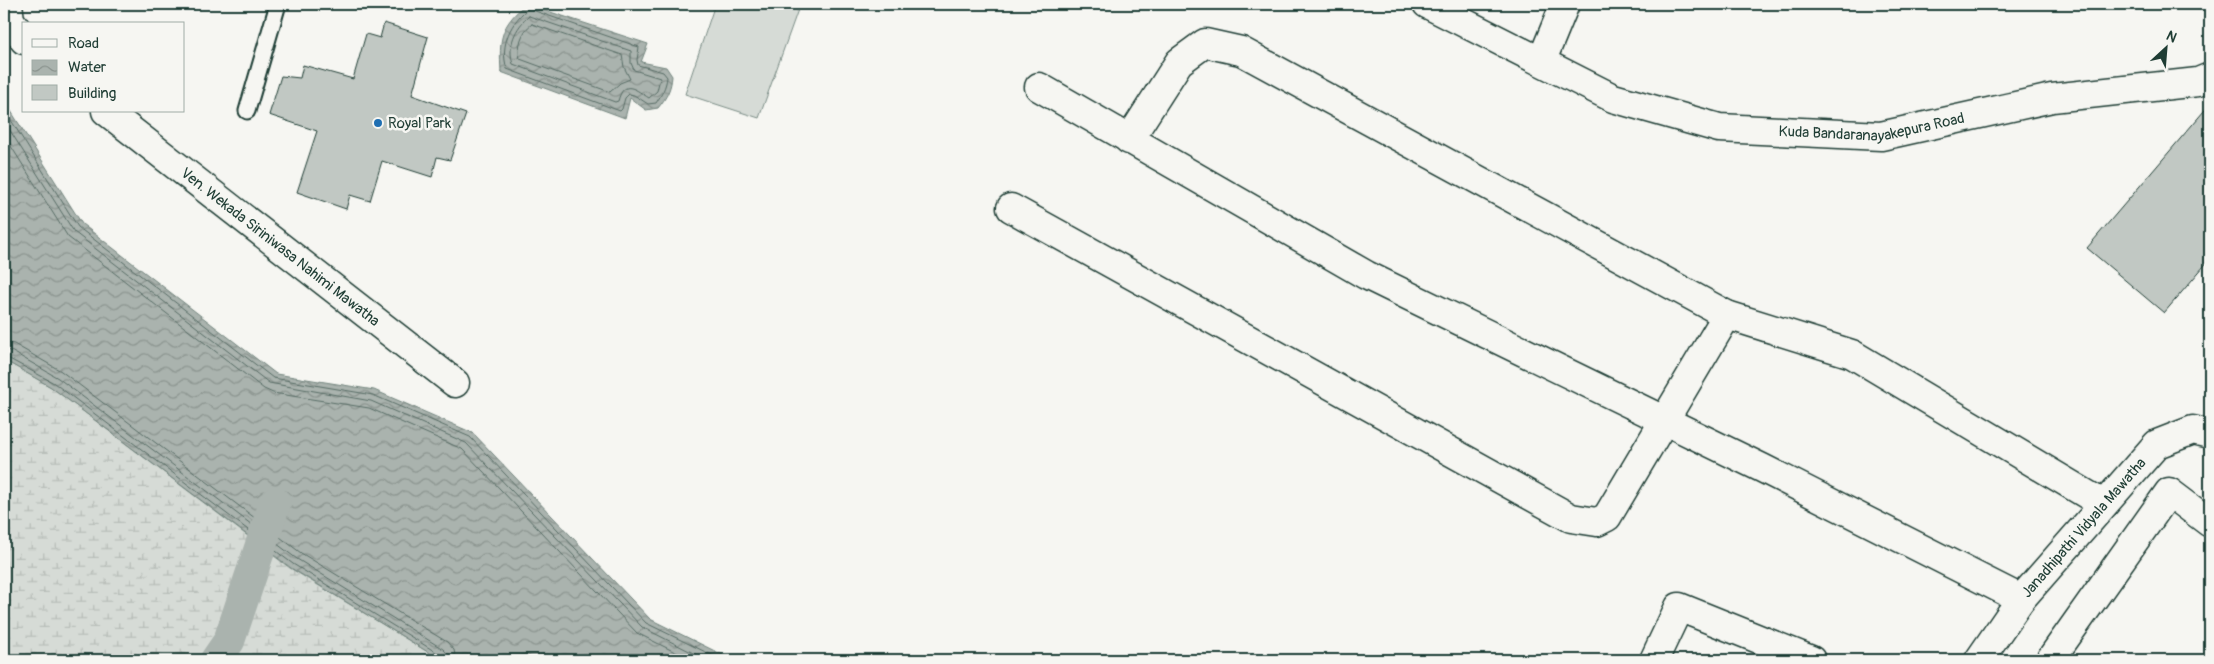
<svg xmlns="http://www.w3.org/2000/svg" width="2214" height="664" font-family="Pangolin,sans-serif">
	<defs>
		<pattern id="wetland-marsh" width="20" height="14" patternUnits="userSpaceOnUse" patternTransform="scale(1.25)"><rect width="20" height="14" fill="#d6dbd6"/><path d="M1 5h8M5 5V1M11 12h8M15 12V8" fill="none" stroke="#b7bdb8"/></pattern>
		<pattern id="water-waves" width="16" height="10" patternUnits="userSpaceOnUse" patternTransform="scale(1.25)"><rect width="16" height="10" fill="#aab3ae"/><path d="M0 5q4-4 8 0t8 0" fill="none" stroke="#8a938e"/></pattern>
	</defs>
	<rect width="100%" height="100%" fill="#f6f6f2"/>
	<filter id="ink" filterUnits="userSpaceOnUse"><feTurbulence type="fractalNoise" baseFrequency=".02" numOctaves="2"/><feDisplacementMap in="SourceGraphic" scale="10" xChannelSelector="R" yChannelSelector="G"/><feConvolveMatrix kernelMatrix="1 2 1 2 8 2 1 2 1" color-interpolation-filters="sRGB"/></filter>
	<g filter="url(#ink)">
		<path fill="url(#wetland-marsh)" stroke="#7a8c85" d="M 4,360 L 51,387 L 290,568 L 441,660 L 4,660 Z"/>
		<path fill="#d6dbd6" stroke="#7a8c85" d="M 715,4 L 800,4 L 759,118 L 685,94 Z"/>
		<g fill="url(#water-waves)" stroke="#72847d">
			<path d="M 526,4 L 648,44 L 641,62 L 666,67 L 672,76 C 671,89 667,97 658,108 L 646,110 L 630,98 L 625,118 L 501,72 C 499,39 500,26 526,4 Z"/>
			<path d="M 4,100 L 82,224 L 276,374 L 374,390 L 473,433 L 650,619 L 733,660 L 441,660 L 291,568 L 51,387 L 4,360 Z"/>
		</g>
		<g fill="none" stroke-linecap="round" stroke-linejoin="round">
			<g stroke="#576c65" stroke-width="1">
				<path d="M 530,7 L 535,11 L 639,47 L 637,60 L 638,65 L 663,72 L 667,77 C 666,87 662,94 656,103 L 648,104 L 634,95 L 629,94 L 625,98 L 622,109 L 620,111 L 507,69 C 499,45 511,21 530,7 Z"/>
				<path d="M 529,16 L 631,51 L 631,63 L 634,70 L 660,78 L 657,91 L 649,98 C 636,90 624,78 618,101 L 615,102 L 513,64 C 507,46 515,28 529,16 Z"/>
				<path d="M 532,24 L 622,55 L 624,67 L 630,79 L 620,83 L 610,92 L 520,59 C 517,48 521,31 532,24 Z"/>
				<path d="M 4,109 L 78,227 L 273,378 L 373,395 L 470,437 L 646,623 L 722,660"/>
				<path d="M 4,121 L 74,232 L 269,383 L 371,401 L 466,443 L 642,627 L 707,660"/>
				<path d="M 4,135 L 68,237 L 264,389 L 273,393 L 369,408 L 462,449 L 637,633 L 691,660"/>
				<path d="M 4,342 L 14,344 L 61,371 L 301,553 L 447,642 L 454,650 L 456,660"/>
				<path d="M 4,350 L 11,351 L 58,378 L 297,559 L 443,649 L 447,653 L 449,660"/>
				<path d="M 4,356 L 54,383 L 293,564 L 439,654 L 442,660"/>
			</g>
			<path stroke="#aab3ae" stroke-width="32" d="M 216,660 L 229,641 L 275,503"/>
		</g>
		<g fill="#c1c8c3" stroke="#1f3d34">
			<path d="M 384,23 L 428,37 L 412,95 L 466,114 L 450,160 L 437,157 L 432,177 L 382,161 L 370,201 L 350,195 L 346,209 L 297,192 L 317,131 L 269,115 L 281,76 L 300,78 L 303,65 L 353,79 L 366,34 L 380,38 Z"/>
			<path d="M 2210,104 L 2210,259 L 2164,313 L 2087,248 Z"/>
		</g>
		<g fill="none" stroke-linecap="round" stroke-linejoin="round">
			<defs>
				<path id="service" d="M 247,111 L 278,4"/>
				<g id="minor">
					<path d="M 8,4 L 10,20 L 24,40"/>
					<path id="s1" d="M 1427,4 L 1613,98 L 1719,128 L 1881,136 L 2052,98 L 2198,82 L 2210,77"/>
					<path d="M 1542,60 L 1565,4"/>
					<path d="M 1039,87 L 1366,275 L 1762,468 L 2021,599"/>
					<path id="s2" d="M 106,111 L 455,383"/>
					<path d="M 1129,140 L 1179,62 L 1205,43 L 1241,51 L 1727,315 L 1852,354 L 2103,504"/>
					<path d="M 1011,208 L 1571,518 L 1597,522 L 1607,517 L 1727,315"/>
					<path d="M 1654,660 L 1679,607 L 1811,660"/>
					<path id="s3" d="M 1979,660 L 2021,599 L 2157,444 L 2193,430 L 2210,434"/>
					<path d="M 2050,660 L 2169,492 L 2210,523"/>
				</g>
			</defs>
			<use href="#service" stroke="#1f3d34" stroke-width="19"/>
			<use href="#minor" stroke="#1f3d34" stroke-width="31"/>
			<use href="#service" stroke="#f6f6f2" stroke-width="15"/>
			<use href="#minor" stroke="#f6f6f2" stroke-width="28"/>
		</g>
	</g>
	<circle fill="#1f6fb2" stroke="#f6f6f2" stroke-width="2" cx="378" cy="123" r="5"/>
	<g text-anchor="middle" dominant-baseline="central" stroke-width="5" stroke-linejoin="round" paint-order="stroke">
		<g font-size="15" fill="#1f3d34" stroke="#f6f6f2" text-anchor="start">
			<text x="388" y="123">Royal Park</text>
		</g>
		<g font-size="15" fill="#1f3d34" stroke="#f6f6f2">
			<text stroke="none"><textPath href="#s1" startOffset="472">Kuda Bandaranayakepura Road</textPath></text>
			<text stroke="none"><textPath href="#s2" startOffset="221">Ven. Wekada Siriniwasa Nahimi Mawatha</textPath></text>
			<text stroke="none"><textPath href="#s3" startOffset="169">Janadhipathi Vidyala Mawatha</textPath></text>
		</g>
	</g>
	<rect width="2214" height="664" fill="none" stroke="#f6f6f2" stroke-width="20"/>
	<rect x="10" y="10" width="2194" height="644" fill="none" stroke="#1f3d34" stroke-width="2" filter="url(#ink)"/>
	<rect x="22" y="22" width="162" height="90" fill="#f6f6f2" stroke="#a0aca6"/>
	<rect x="32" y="39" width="25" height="8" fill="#f6f6f2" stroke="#a0aca6"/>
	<text x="68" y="48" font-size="15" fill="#1f3d34">Road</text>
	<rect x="32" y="60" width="25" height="15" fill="url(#water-waves)" stroke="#a0aca6"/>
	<text x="68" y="72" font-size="15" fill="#1f3d34">Water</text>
	<rect x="32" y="85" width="25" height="15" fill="#c1c8c3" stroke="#a0aca6"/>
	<text x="68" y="98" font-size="15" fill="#1f3d34">Building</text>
	<g transform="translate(2166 48) rotate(26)" stroke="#f6f6f2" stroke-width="4" paint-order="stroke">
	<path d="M0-4L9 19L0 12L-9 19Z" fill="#1f3d34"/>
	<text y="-8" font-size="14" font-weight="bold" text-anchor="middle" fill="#1f3d34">N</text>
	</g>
</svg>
